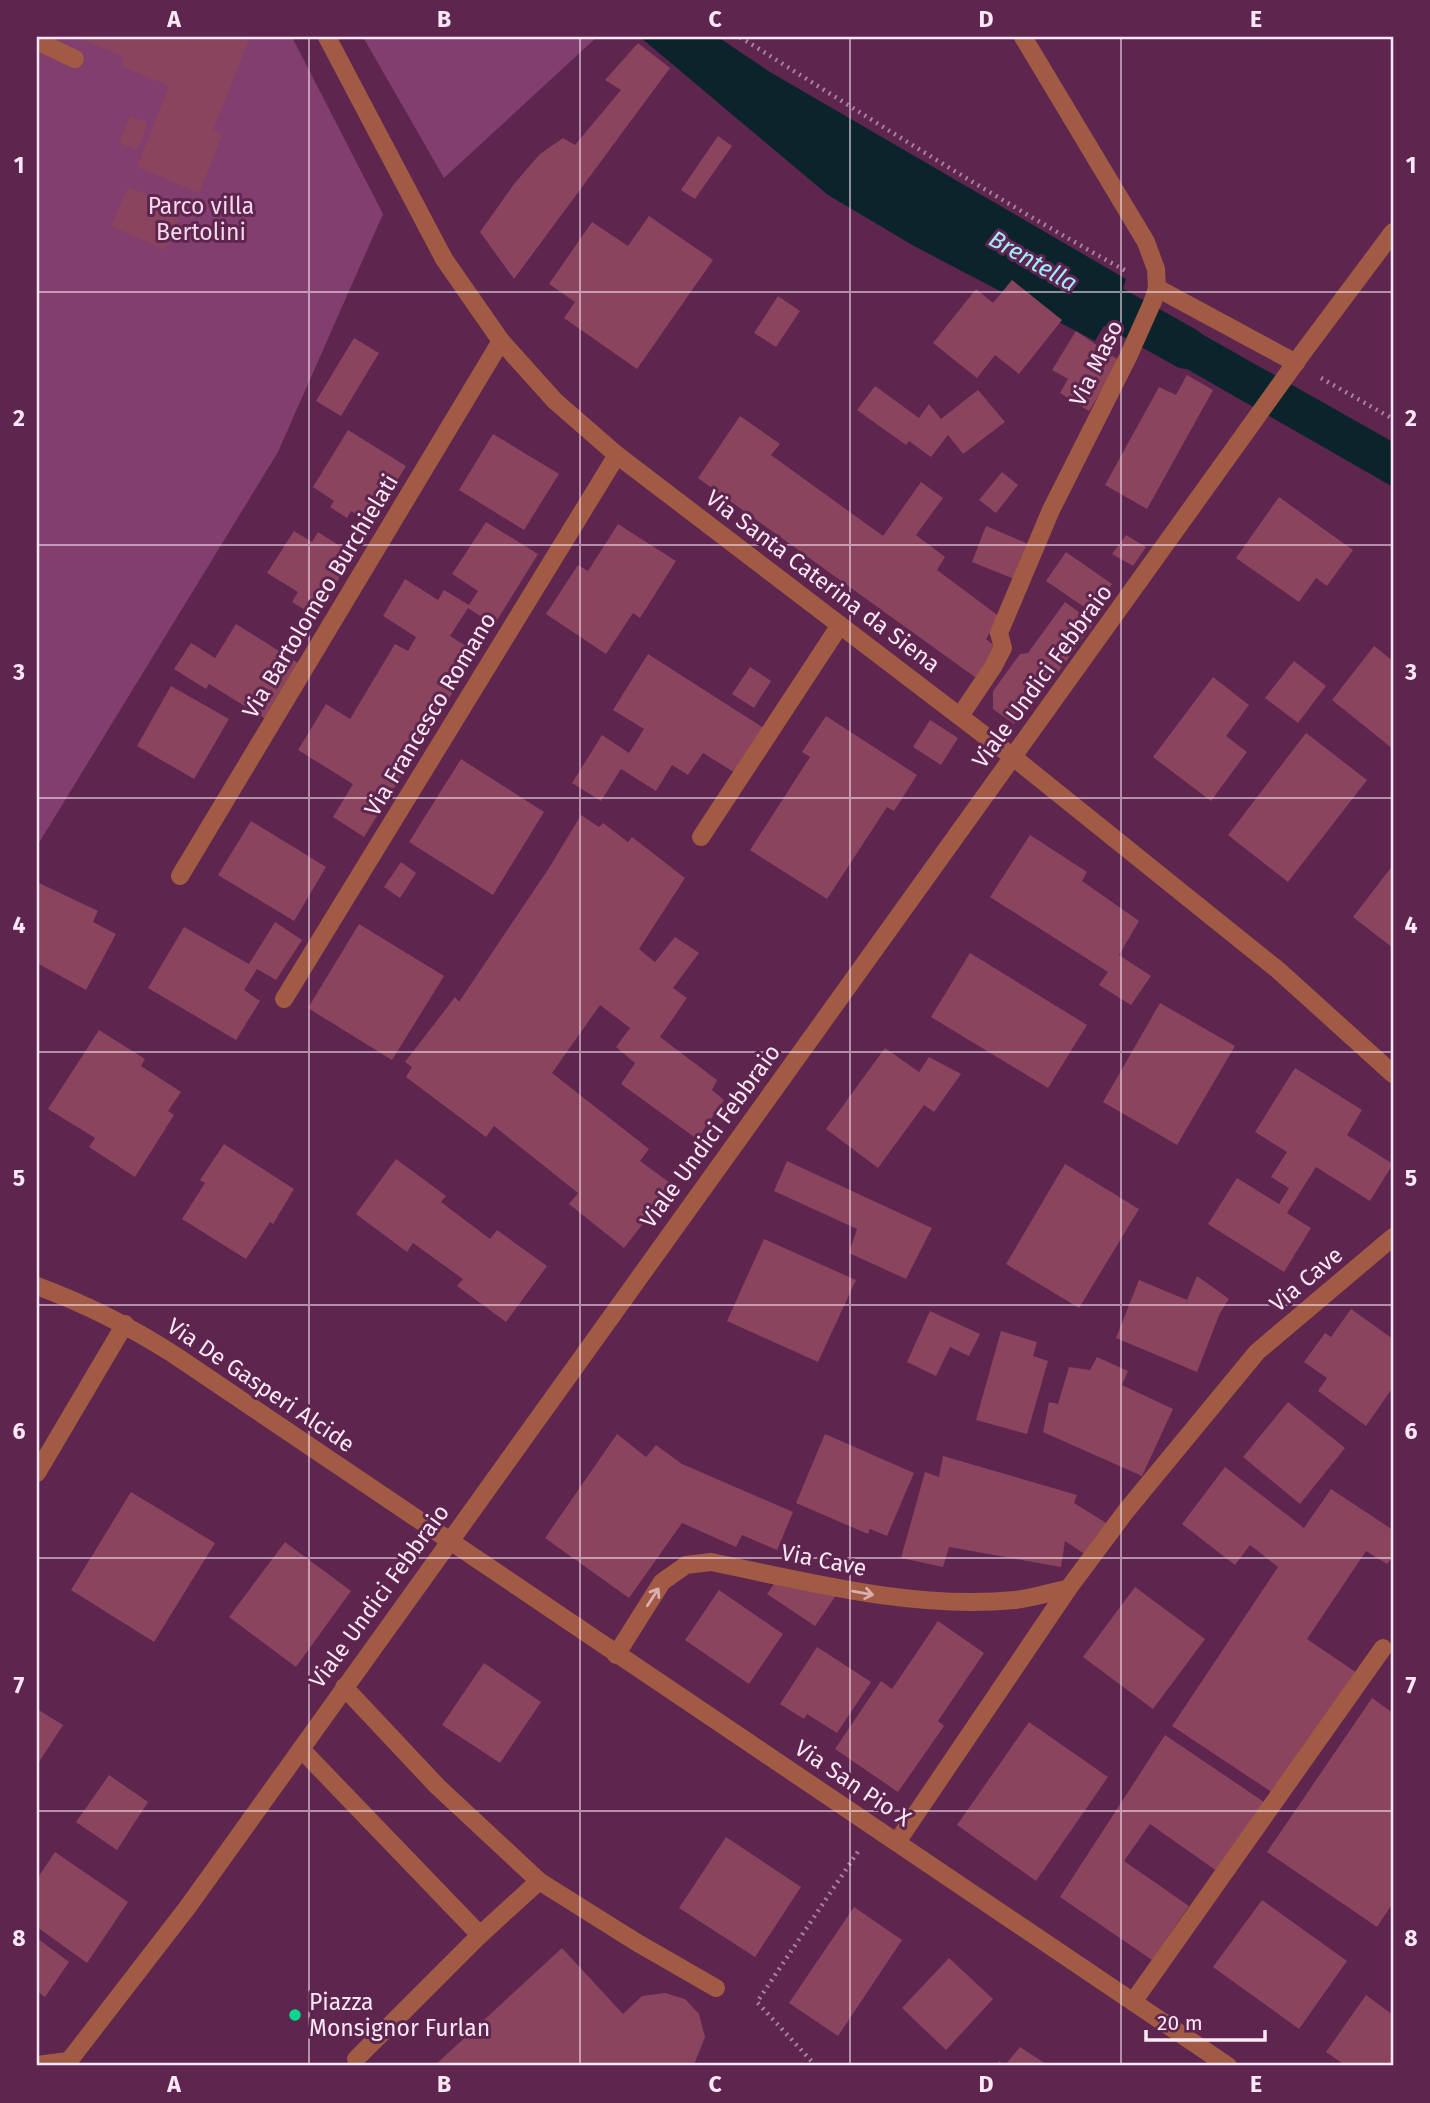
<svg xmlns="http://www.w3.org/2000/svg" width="1430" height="2103" font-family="'Fira Sans',sans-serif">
	<rect width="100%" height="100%" fill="#5e254f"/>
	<g fill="#813e6f">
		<path d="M 37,37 L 292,37 L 383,214 L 278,452 L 37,846 Z"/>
		<path d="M 363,37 L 597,37 L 444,178 Z"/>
	</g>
	<g fill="#0b242b">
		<path d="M 640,37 L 718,37 L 770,72 L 1126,279 L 1120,298 L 1095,341 L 914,246 L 828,195 Z"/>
		<path d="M 1161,311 L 1393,442 L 1393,487 L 1145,345 Z"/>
	</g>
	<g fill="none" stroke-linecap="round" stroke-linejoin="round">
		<path stroke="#0b242b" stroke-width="42" d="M 1065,280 L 1186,348"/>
	</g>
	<g fill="#8a445d">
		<path d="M 75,37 L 250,37 L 213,130 L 223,134 L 199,193 L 137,167 L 169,86 L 121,66 L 124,57 Z"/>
		<path d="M 638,43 L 670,68 L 514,279 L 480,232 L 514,184 L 540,154 L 563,138 L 575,145 L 621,90 L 605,80 Z"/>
		<path d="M 130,116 L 148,123 L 137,150 L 119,143 Z"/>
		<path d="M 718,136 L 732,146 L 695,199 L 681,190 Z"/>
		<path d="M 128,187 L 182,210 L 165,250 L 111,226 Z"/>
		<path d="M 649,216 L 713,260 L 637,369 L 564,318 L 575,302 L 549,284 L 592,222 L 628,246 Z"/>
		<path d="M 1012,280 L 1062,320 L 1019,374 L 995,355 L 977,378 L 933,343 L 976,289 L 993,303 Z"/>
		<path d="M 778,296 L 800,311 L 776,347 L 754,333 Z"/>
		<path d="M 1076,331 L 1120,361 L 1089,411 L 1060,393 L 1068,379 L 1052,370 Z"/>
		<path d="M 354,338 L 379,353 L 341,416 L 316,401 Z"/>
		<path d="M 1187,375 L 1213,390 L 1147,509 L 1105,485 L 1159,387 L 1176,395 Z"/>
		<path d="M 875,386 L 919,418 L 929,404 L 941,419 L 978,390 L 1005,422 L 963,454 L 948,435 L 931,457 L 909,441 L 906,445 L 857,410 Z"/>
		<path d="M 740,416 L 780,444 L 771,455 L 883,536 L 921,482 L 943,498 L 916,535 L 945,557 L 937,570 L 1000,617 L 986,639 L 999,650 L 979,680 L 698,478 Z"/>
		<path d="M 348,430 L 406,466 L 371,523 L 351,511 L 347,518 L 330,507 L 334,501 L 313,487 Z"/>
		<path d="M 493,434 L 559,474 L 524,530 L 459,490 Z"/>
		<path d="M 1002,472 L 1018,485 L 996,513 L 979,500 Z"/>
		<path d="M 1279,497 L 1353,550 L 1327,586 L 1316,578 L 1299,602 L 1236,558 Z"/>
		<path d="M 486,522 L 538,554 L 494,625 L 468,608 L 450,636 L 477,653 L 364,837 L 333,817 L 353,784 L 298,750 L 326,704 L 350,719 L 395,644 L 408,651 L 416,637 L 383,616 L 405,579 L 438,600 L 444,590 L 469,605 L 478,591 L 452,574 Z"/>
		<path d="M 618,524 L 676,561 L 640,618 L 633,613 L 606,654 L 546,614 L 578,565 L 588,571 Z"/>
		<path d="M 986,526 L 1033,546 L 1019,581 L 972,562 Z"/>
		<path d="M 294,531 L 312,542 L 318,532 L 354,555 L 315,616 L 292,602 L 298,592 L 267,573 Z"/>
		<path d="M 1126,535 L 1146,547 L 1133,566 L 1112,554 Z"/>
		<path d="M 1066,552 L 1112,584 L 1093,613 L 1046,581 Z"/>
		<path d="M 1065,602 L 1094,623 L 1053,679 L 1048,677 L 1014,724 L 993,709 L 993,691 L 1020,654 L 1028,653 Z"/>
		<path d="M 236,624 L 303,666 L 269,721 L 209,684 L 206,689 L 174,669 L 191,643 L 215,658 Z"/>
		<path d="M 1374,646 L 1393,661 L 1393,749 L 1332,700 Z"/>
		<path d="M 648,654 L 765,729 L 737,774 L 703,753 L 688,775 L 672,765 L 656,791 L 621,769 L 601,801 L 572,783 L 602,735 L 629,753 L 644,729 L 613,710 Z"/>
		<path d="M 1294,661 L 1326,686 L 1298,723 L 1265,698 Z"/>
		<path d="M 750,667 L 771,681 L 754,708 L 732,694 Z"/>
		<path d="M 1213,677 L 1249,705 L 1226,736 L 1247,752 L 1211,801 L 1153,757 Z"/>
		<path d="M 171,686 L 229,719 L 194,779 L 137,746 Z"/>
		<path d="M 826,716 L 917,775 L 894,811 L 887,807 L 827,899 L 750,850 L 810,757 L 802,752 Z"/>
		<path d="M 930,720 L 958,738 L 941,765 L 913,747 Z"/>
		<path d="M 1306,733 L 1367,780 L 1288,882 L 1228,835 Z"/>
		<path d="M 461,759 L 544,812 L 493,895 L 409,842 Z"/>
		<path d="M 581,815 L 599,827 L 603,823 L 628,842 L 632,837 L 685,878 L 639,949 L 655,962 L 675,937 L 699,953 L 673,988 L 687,998 L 660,1037 L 717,1080 L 712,1090 L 724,1100 L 697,1139 L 621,1084 L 635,1063 L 616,1047 L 630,1028 L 600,1005 L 552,1073 L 649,1149 L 640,1161 L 673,1185 L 624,1248 L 569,1204 L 578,1193 L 494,1126 L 486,1137 L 406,1077 L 412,1067 L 405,1062 L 455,997 L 459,1002 L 549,868 Z"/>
		<path d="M 251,821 L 326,867 L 294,921 L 218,875 Z"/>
		<path d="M 1030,835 L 1087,872 L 1082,881 L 1139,921 L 1119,955 L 1151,976 L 1131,1005 L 1099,985 L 1108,972 L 990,897 Z"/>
		<path d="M 401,862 L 416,873 L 400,898 L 384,887 Z"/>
		<path d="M 1393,865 L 1393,948 L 1353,917 Z"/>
		<path d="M 37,882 L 98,911 L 93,922 L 116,934 L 86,990 L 37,963 Z"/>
		<path d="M 275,922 L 302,940 L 276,980 L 257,969 L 244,990 L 260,1001 L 236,1040 L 148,988 L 184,927 L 249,964 Z"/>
		<path d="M 359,924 L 444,976 L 392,1060 L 308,1008 Z"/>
		<path d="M 970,953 L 1087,1025 L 1048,1088 L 931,1017 Z"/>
		<path d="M 1160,1003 L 1235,1046 L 1177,1145 L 1103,1102 Z"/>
		<path d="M 99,1030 L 145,1059 L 141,1066 L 181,1092 L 168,1111 L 174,1115 L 135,1177 L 89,1147 L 95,1138 L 48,1109 Z"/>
		<path d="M 885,1048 L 919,1072 L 929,1057 L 961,1074 L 934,1112 L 924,1105 L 878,1168 L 826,1129 Z"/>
		<path d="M 1295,1068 L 1362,1110 L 1347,1135 L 1393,1164 L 1370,1201 L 1316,1167 L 1287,1213 L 1311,1228 L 1284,1272 L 1208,1224 L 1237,1178 L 1279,1204 L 1289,1188 L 1271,1177 L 1287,1152 L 1255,1132 Z"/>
		<path d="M 224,1144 L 294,1189 L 273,1224 L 270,1222 L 246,1259 L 182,1219 L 205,1183 L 200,1180 Z"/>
		<path d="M 396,1159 L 446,1196 L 441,1202 L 490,1239 L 497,1230 L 547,1266 L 506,1322 L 457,1286 L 463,1279 L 413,1243 L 407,1252 L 356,1214 Z"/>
		<path d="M 787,1161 L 932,1228 L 906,1279 L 849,1253 L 857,1229 L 774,1191 Z"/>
		<path d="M 1065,1164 L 1139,1209 L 1079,1308 L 1006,1264 Z"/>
		<path d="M 764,1239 L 856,1280 L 818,1362 L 727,1321 Z"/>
		<path d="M 1197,1276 L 1229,1299 L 1220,1313 L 1197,1372 L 1116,1338 L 1139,1280 L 1187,1300 Z"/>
		<path d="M 1351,1309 L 1393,1339 L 1393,1387 L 1366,1426 L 1318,1391 L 1327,1378 L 1304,1362 L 1325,1333 L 1331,1337 Z"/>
		<path d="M 930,1311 L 980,1334 L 969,1356 L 950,1347 L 936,1376 L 907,1362 Z"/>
		<path d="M 1001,1331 L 1037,1342 L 1033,1356 L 1048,1361 L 1027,1434 L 976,1420 Z"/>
		<path d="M 1097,1357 L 1128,1371 L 1122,1385 L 1173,1409 L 1142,1476 L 1043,1432 L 1049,1402 L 1058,1404 L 1069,1367 L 1090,1370 Z"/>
		<path d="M 1288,1402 L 1345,1448 L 1300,1504 L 1243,1457 Z"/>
		<path d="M 617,1434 L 646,1457 L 656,1445 L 682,1464 L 793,1512 L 777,1550 L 742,1535 L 736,1547 L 682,1523 L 629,1598 L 545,1538 Z"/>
		<path d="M 825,1434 L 914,1473 L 887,1536 L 870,1529 L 868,1534 L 796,1503 Z"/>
		<path d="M 943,1456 L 1077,1495 L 1074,1503 L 1111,1526 L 1086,1555 L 1065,1541 L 1061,1567 L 949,1547 L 943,1567 L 901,1558 L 925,1472 L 939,1477 Z"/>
		<path d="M 1225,1467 L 1304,1528 L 1331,1489 L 1393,1530 L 1393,1556 L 1387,1564 L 1366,1551 L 1307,1639 L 1357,1673 L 1276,1795 L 1172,1726 L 1278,1567 L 1250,1545 L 1235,1565 L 1182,1524 Z"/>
		<path d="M 131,1492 L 215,1543 L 154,1642 L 71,1590 Z"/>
		<path d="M 285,1542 L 351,1591 L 296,1667 L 229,1617 Z"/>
		<path d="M 777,1580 L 839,1591 L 815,1626 L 767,1594 Z"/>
		<path d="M 1135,1587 L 1205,1639 L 1153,1709 L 1083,1657 Z"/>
		<path d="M 719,1590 L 783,1634 L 749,1684 L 685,1640 Z"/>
		<path d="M 938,1621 L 984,1653 L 938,1721 L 944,1726 L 898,1792 L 835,1749 L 881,1681 L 892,1689 Z"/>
		<path d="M 817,1647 L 871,1682 L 837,1733 L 807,1714 L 804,1719 L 780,1704 Z"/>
		<path d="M 484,1663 L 541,1702 L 500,1763 L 442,1725 Z"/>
		<path d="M 1372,1698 L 1393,1713 L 1393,1903 L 1377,1927 L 1267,1852 Z"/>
		<path d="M 37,1709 L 63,1725 L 37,1765 Z"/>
		<path d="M 1029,1722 L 1108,1777 L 1036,1881 L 957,1825 Z"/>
		<path d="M 1165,1735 L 1267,1804 L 1221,1874 L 1150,1824 L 1124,1861 L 1189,1906 L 1152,1960 L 1060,1897 Z"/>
		<path d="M 109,1775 L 148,1802 L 117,1850 L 76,1822 Z"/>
		<path d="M 726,1837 L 801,1887 L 755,1957 L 679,1908 Z"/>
		<path d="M 55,1852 L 128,1902 L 87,1963 L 37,1927 L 37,1879 Z"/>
		<path d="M 1262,1900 L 1347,1961 L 1299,2029 L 1213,1967 Z"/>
		<path d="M 854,1907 L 902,1940 L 838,2036 L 789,2003 Z"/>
		<path d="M 37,1938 L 69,1962 L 45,1997 L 37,1991 Z"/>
		<path d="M 562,1948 L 623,2014 L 642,1996 L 665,1993 L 685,1999 L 699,2014 L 705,2037 L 695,2062 L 691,2066 L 434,2066 Z"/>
		<path d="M 949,1958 L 993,1999 L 946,2050 L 902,2008 Z"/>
		<path d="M 1366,1995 L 1393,2015 L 1393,2066 L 1346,2066 L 1326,2052 Z"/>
		<path d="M 1020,2047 L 1049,2066 L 996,2066 L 999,2061 L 1005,2065 Z"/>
	</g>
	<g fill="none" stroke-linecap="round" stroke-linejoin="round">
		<g stroke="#a9819e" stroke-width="4.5" stroke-dasharray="2 5" stroke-linecap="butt">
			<path d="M 740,37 C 867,117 994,198 1126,271"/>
			<path d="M 1321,378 L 1393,419"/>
			<path d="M 816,2066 L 757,2002 L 859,1850"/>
		</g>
		<g stroke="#a15a43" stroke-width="18">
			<path d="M 37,41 L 75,59"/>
			<path d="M 1153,301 L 1157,288 L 1296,363"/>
			<path d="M 701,837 L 840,625"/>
			<path d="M 37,1473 L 125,1324"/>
			<path d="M 344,1687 L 437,1786 L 539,1881 L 480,1935"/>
			<path d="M 301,1749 L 480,1935 L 356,2059"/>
			<path d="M 539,1881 L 636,1942 L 716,1988"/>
		</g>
		<g stroke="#a15a43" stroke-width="18">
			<path d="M 1023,37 L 1146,242 L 1156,269 L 1157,288"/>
			<path d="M 960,716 L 993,667 L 1003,648 L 999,633 L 1051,510 L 1128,357 L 1153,301"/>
			<path d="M 180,876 L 501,341"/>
			<path d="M 284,999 L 617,455"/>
			<path d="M 37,1286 C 86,1304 129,1326 173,1354 L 1228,2066"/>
			<path d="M 616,1655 L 662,1582 L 686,1565 L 711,1562 C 809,1582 914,1610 1015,1600 C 1033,1598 1050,1592 1068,1589"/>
			<path d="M 897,1842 L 1068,1589 L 1126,1511 L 1257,1352 L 1393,1237"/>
			<path d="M 1133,2002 L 1383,1648"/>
			<path d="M 37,2065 L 68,2061"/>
			<path d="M 65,2066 L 187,1908 L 1304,351 L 1393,232"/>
		</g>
		<path stroke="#a15a43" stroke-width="18" d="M 327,37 L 444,259 L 501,341 L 555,401 L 617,455 L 1013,757 L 1278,970 L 1393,1074"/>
	</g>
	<defs><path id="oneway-shaft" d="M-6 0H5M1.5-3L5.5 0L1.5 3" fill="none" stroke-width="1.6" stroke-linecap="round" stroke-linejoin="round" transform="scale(1.75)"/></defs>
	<g stroke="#d8afae">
		<use href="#oneway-shaft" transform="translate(863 1593) rotate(10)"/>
		<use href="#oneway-shaft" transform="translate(653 1597) rotate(-57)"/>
	</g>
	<path fill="none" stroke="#fde8f6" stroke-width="2" stroke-opacity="0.55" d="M 309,37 L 309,2066M 580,37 L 580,2066M 850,37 L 850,2066M 1121,37 L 1121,2066M 37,292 L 1393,292M 37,545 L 1393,545M 37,798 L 1393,798M 37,1052 L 1393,1052M 37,1305 L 1393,1305M 37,1558 L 1393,1558M 37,1811 L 1393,1811"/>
	<circle fill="#05d98b" stroke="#5e254f" stroke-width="2.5" cx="295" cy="2015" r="7"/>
	<g text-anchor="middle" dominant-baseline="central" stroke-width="6" stroke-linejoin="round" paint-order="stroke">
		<g font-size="23" fill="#f5d9eb" stroke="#5e254f">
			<text x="201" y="206">Parco villa<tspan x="201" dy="26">Bertolini</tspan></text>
		</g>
		<g font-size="23" fill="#fde8f6" stroke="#5e254f">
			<text transform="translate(1096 363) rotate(-64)">Via Maso</text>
			<text transform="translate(823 581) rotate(37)">Via Santa Caterina da Siena</text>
			<text transform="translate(320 596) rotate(-59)">Via Bartolomeo Burchielati</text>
			<text transform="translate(1042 676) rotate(-54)">Viale Undici Febbraio</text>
			<text transform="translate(430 714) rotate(-59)">Via Francesco Romano</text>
			<text transform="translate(710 1136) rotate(-54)">Viale Undici Febbraio</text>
			<text transform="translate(1306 1279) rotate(-40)">Via Cave</text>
			<text transform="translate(261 1385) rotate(34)">Via De Gasperi Alcide</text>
			<text transform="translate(824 1560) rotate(11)">Via Cave</text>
			<text transform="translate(379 1596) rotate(-54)">Viale Undici Febbraio</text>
			<text transform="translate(853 1783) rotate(34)">Via San Pio X</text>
		</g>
		<g font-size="23" fill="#fde8f6" stroke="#5e254f" text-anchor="start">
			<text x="309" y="2002">Piazza<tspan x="309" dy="26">Monsignor Furlan</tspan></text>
		</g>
		<g font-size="24" font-style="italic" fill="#a1e9fe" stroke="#5e254f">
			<text transform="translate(1033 261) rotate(30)">Brentella</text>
		</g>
	</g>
	<rect width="1430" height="2103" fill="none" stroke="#5e254f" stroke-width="77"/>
	<path d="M1146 2030v10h119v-10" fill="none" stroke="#fde8f6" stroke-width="3.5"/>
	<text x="1157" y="2030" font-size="21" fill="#fde8f6" stroke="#5e254f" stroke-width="5" paint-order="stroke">20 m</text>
	<rect x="38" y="38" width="1354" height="2026" fill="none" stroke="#fde8f6" stroke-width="2.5"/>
	<g font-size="23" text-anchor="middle" font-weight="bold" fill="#fde8f6">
		<text x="174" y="27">A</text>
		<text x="444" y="27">B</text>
		<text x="715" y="27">C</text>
		<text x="986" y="27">D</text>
		<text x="1256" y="27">E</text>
		<text x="19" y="173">1</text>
		<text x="1411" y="173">1</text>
		<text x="19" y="426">2</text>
		<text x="1411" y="426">2</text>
		<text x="19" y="680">3</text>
		<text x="1411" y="680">3</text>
		<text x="19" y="933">4</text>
		<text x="1411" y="933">4</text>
		<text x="19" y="1186">5</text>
		<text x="1411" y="1186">5</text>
		<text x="19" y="1439">6</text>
		<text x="1411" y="1439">6</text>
		<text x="19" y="1693">7</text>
		<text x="1411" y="1693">7</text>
		<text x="19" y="1946">8</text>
		<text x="1411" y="1946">8</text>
		<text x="174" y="2092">A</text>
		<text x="444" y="2092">B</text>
		<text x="715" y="2092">C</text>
		<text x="986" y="2092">D</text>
		<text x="1256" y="2092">E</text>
	</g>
</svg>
